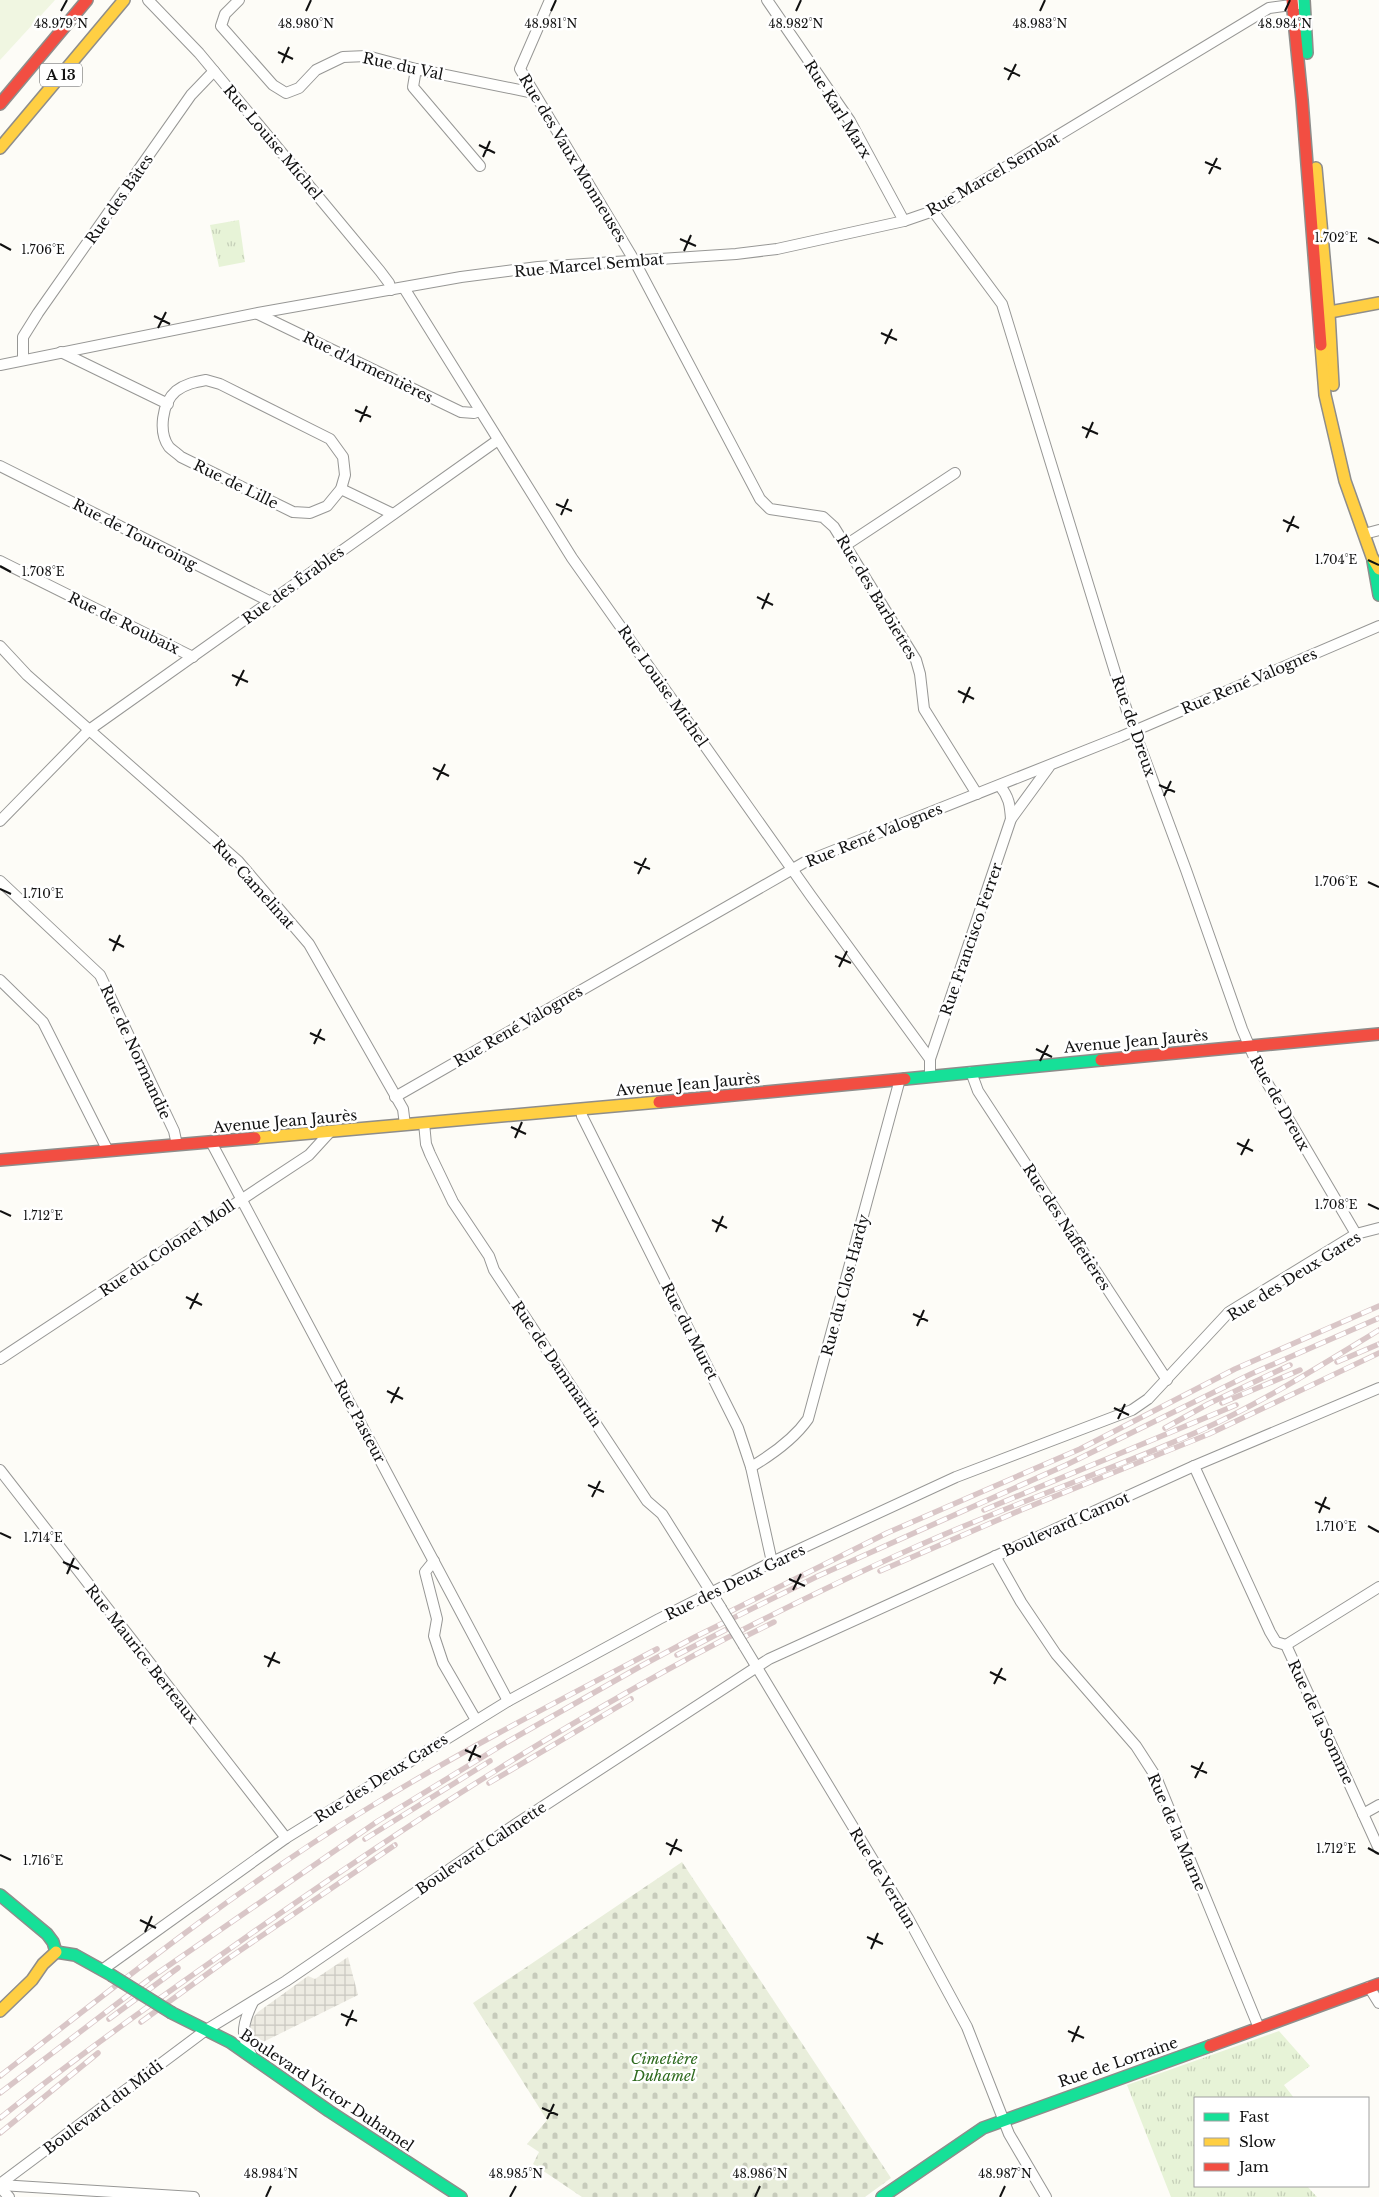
<svg xmlns="http://www.w3.org/2000/svg" width="1379" height="2197" font-family="'Libre Baskerville',serif">
	<defs>
		<pattern id="cemetery-stones" width="16" height="16" patternUnits="userSpaceOnUse" patternTransform="scale(1.25)"><rect width="16" height="16" fill="#e9eedb"/><path d="M2 7V4a2 2 0 0 1 4 0v3zM10 15v-3a2 2 0 0 1 4 0v3z" fill="#c7cbbb"/></pattern>
		<pattern id="park-tufts" width="24" height="20" patternUnits="userSpaceOnUse" patternTransform="scale(1.25)"><rect width="24" height="20" fill="#e7f3d7"/><path d="M3 7l-1-3M5 7V3M7 7l1-3M15 17l-1-3M17 17v-4M19 17l1-3" fill="none" stroke="#c5cfb8"/></pattern>
		<pattern id="plaza-grid" width="8" height="8" patternUnits="userSpaceOnUse" patternTransform="scale(1.25)"><rect width="8" height="8" fill="#edebe2"/><path d="M0 4h8M4 0v8" fill="none" stroke="#cac8c1"/></pattern>
	</defs>
	<rect width="100%" height="100%" fill="#fdfcf7"/>
	<path fill="url(#cemetery-stones)" d="M 682,1862 L 891,2178 L 865,2197 L 582,2197 L 533,2164 L 539,2152 L 527,2144 L 547,2120 L 473,2003 Z"/>
	<g fill="url(#park-tufts)">
		<path d="M 239,220 L 245,262 L 219,267 L 210,225 Z"/>
		<path d="M 1279,2031 L 1310,2066 L 1284,2085 L 1294,2098 L 1195,2098 L 1195,2186 L 1307,2186 L 1317,2197 L 1171,2197 L 1127,2085 Z"/>
	</g>
	<path fill="#f0f6e1" d="M 0,0 L 55,0 L 0,60 Z"/>
	<path fill="url(#plaza-grid)" d="M 348,1957 L 358,1995 L 255,2046 L 250,2039 L 250,2030 L 251,2020 L 258,2012 L 308,1976 L 315,1979 Z"/>
	<g fill="none" stroke-linecap="round" stroke-linejoin="round">
		<defs>
			<g id="street">
				<path d="M 148,0 L 199,53 L 380,271 L 389,283 L 391,290"/>
				<path d="M 239,0 L 225,14 L 221,26 L 273,85 L 286,93 L 299,88 L 316,70 L 343,57 L 367,56 L 416,69 L 534,93"/>
				<path d="M 550,0 L 520,69 L 634,260 L 760,499 L 770,509 L 823,517 L 834,527 L 916,660 L 920,674 L 924,709 L 977,794"/>
				<path d="M 767,0 L 850,121 L 904,221"/>
				<path d="M 416,69 L 413,87 L 480,166"/>
				<path d="M 933,211 L 1002,304 L 1127,711 L 1186,870 L 1242,1029 L 1259,1069 L 1356,1234"/>
				<path d="M 404,288 L 572,558 L 811,896 L 930,1059 L 930,1076"/>
				<path d="M 258,314 L 461,412 L 474,413 L 479,411"/>
				<path d="M 61,352 L 168,404"/>
				<path d="M 23,359 L 23,337 L 38,313 L 191,95 L 214,71"/>
				<path d="M 0,365 L 258,313 L 461,277 L 538,267 L 736,254 L 777,249 L 904,221 L 933,211 L 1269,8 L 1298,4"/>
				<path d="M 206,380 L 220,384 L 330,439 L 343,457 L 345,475 L 341,489 L 327,506 L 310,513 L 293,512 L 181,457 C 178,454 172,450 169,447 C 158,432 162,403 176,391 C 185,384 195,382 206,380 Z"/>
				<path d="M 0,466 L 271,602"/>
				<path d="M 341,489 L 393,514"/>
				<path d="M 1364,534 L 1379,530"/>
				<path d="M 846,545 L 955,473"/>
				<path d="M 0,561 L 193,657"/>
				<path d="M 0,646 L 27,675 L 238,861 L 309,944 L 403,1109 L 405,1125"/>
				<path d="M 1000,786 C 1009,797 1010,805 1011,819"/>
				<path d="M 0,821 L 89,730 L 498,440"/>
				<path d="M 0,881 L 100,975 L 174,1131 L 177,1145"/>
				<path d="M 0,980 L 43,1022 L 108,1151"/>
				<path d="M 930,1059 L 1011,819 L 1049,767"/>
				<path d="M 971,1072 L 978,1091 L 1167,1380"/>
				<path d="M 395,1097 L 805,862 L 1120,737 L 1379,626"/>
				<path d="M 581,1109 L 582,1116 L 738,1428 L 751,1467 L 772,1562"/>
				<path d="M 424,1123 L 426,1144 L 430,1154 L 453,1202 L 489,1256 L 494,1270 L 647,1501 L 662,1514 L 721,1608"/>
				<path d="M 211,1142 L 508,1701"/>
				<path d="M 0,1359 L 309,1155 L 330,1132"/>
				<path d="M 1194,1466 L 1270,1632 L 1276,1642 L 1286,1645 L 1379,1849"/>
				<path d="M 751,1467 C 773,1454 794,1439 808,1419 L 900,1079"/>
				<path d="M 0,1470 L 286,1838"/>
				<path d="M 995,1556 L 1021,1602 L 1056,1654 L 1136,1746 L 1156,1777 L 1259,2028"/>
				<path d="M 434,1561 L 425,1572 L 437,1619 L 434,1636 L 443,1663 L 476,1720"/>
				<path d="M 1286,1645 L 1379,1587"/>
				<path d="M 744,1646 L 908,1918 L 967,2027 L 1009,2134 L 1046,2197"/>
				<path d="M 1363,1814 L 1379,1805"/>
				<path d="M 102,1970 L 286,1838 L 508,1701 L 659,1619 L 772,1562 L 956,1477 L 1132,1410 L 1148,1399 L 1229,1312 L 1356,1234 L 1379,1228"/>
				<path d="M 1369,1987 L 1379,2003"/>
				<path d="M 251,2054 C 239,2036 244,2020 253,2002"/>
				<path d="M 0,2184 L 206,2030 L 286,1981 L 516,1824 L 769,1659 L 1194,1466 L 1379,1388"/>
				<path d="M 0,2185 L 194,2197"/>
				<path d="M 0,2187 L 9,2197"/>
			</g>
			<g id="fast">
				<path d="M 1304,0 L 1307,53"/>
				<path d="M 1373,561 L 1379,595"/>
				<path d="M 905,1079 L 1101,1060"/>
				<path d="M 0,1895 L 47,1934 L 53,1942 L 56,1952"/>
				<path d="M 56,1952 L 75,1955 L 111,1975"/>
				<path d="M 172,2013 L 230,2042 L 329,2111 L 461,2197"/>
				<path d="M 882,2197 L 983,2128 L 1210,2046"/>
			</g>
			<g id="slow">
				<path d="M 0,148 L 124,0"/>
				<path d="M 1316,168 L 1329,313 L 1333,385"/>
				<path d="M 1319,314 L 1379,303"/>
				<path d="M 1321,345 L 1325,395 L 1345,481 L 1372,557 L 1379,569"/>
				<path d="M 255,1138 L 659,1102"/>
				<path d="M 0,2011 L 32,1980 L 43,1964 L 56,1952"/>
			</g>
			<g id="jam">
				<path d="M 1292,0 L 1302,100 L 1321,345"/>
				<path d="M 0,104 L 87,0"/>
				<path d="M 1101,1060 L 1379,1034"/>
				<path d="M 659,1102 L 905,1079"/>
				<path d="M 0,1160 L 255,1138"/>
				<path d="M 1210,2046 L 1379,1984"/>
			</g>
		</defs>
		<use href="#street" stroke="#979795" stroke-width="12"/>
		<use href="#fast" stroke="#8e8d8b" stroke-width="14"/>
		<use href="#slow" stroke="#8e8d8b" stroke-width="14"/>
		<use href="#jam" stroke="#8e8d8b" stroke-width="14"/>
		<use href="#street" stroke="#fffffe" stroke-width="10"/>
		<use href="#fast" stroke="#16e098" stroke-width="11"/>
		<use href="#slow" stroke="#ffcf43" stroke-width="11"/>
		<use href="#jam" stroke="#f24e42" stroke-width="11"/>
		<defs>
			<g id="rail">
				<path d="M 1337,1362 L 1379,1344"/>
				<path d="M 1222,1403 L 1300,1370"/>
				<path d="M 1165,1428 L 1208,1404 L 1290,1365"/>
				<path d="M 984,1510 L 1236,1405"/>
				<path d="M 880,1571 L 1021,1510 L 1209,1434 L 1379,1353"/>
				<path d="M 725,1614 L 887,1533 L 1080,1449 L 1235,1369 L 1379,1306"/>
				<path d="M 738,1640 L 774,1622"/>
				<path d="M 677,1655 L 733,1626"/>
				<path d="M 489,1783 L 631,1699"/>
				<path d="M 365,1839 L 490,1761"/>
				<path d="M 109,2019 L 178,1968"/>
				<path d="M 141,2022 L 229,1958 L 395,1845"/>
				<path d="M 0,2076 C 119,1983 241,1885 370,1807 C 463,1750 560,1700 657,1649"/>
				<path d="M 0,2093 L 152,1977 L 378,1821 L 507,1742 L 641,1666 L 695,1637 L 818,1576 L 1066,1465 L 1251,1374 L 1379,1318"/>
				<path d="M 0,2118 C 81,2053 167,1993 252,1933 C 413,1820 580,1712 756,1623 C 828,1587 900,1552 974,1522 C 1048,1491 1124,1464 1197,1432 C 1260,1404 1320,1366 1379,1330"/>
				<path d="M 0,2133 L 98,2053"/>
			</g>
		</defs>
		<use href="#rail" stroke="#d9c6c7" stroke-width="5.5"/>
		<use href="#rail" stroke="#fff" stroke-width="4" stroke-dasharray="11" stroke-linecap="butt"/>
		<defs>
			<path id="street-bridge" d="M 721,1608 L 744,1646"/>
			<path id="fast-bridge" d="M 111,1975 L 172,2013"/>
		</defs>
		<use href="#street-bridge" stroke="#979795" stroke-width="12" stroke-linecap="butt"/>
		<use href="#fast-bridge" stroke="#8e8d8b" stroke-width="14" stroke-linecap="butt"/>
		<use href="#street-bridge" stroke="#fffffe" stroke-width="10"/>
		<use href="#fast-bridge" stroke="#16e098" stroke-width="11"/>
	</g>
	<path fill="none" stroke="#111" stroke-width="2" d="M 61,11 L 67,0M 306,11 L 311,0M 551,11 L 556,0M 796,11 L 801,0M 1040,11 L 1045,0M 1285,11 L 1290,0M 278,52 L 293,59M 282,63 L 289,47M 1004,68 L 1020,76M 1008,80 L 1016,64M 479,145 L 495,153M 483,157 L 490,141M 1205,162 L 1221,169M 1209,174 L 1217,158M 1368,238 L 1379,243M 680,239 L 696,246M 0,244 L 11,250M 684,251 L 691,235M 154,316 L 170,324M 158,328 L 166,312M 881,333 L 897,340M 885,344 L 892,329M 355,410 L 371,417M 360,422 L 367,406M 1082,427 L 1098,434M 1086,438 L 1093,422M 556,504 L 572,511M 561,515 L 568,499M 1283,520 L 1299,528M 1287,532 L 1294,516M 1368,560 L 1379,565M 0,566 L 11,572M 757,597 L 773,605M 762,609 L 769,593M 232,675 L 248,682M 236,686 L 244,670M 958,691 L 974,699M 963,703 L 970,687M 433,768 L 449,776M 437,780 L 445,764M 1159,785 L 1175,792M 1164,796 L 1171,781M 634,862 L 650,869M 638,874 L 646,858M 1368,882 L 1379,887M 0,889 L 11,894M 109,939 L 124,947M 113,951 L 120,935M 835,956 L 851,963M 839,967 L 847,951M 310,1033 L 325,1040M 314,1044 L 321,1029M 1036,1049 L 1052,1057M 1040,1061 L 1048,1045M 511,1127 L 526,1134M 515,1138 L 522,1122M 1237,1143 L 1253,1151M 1241,1155 L 1249,1139M 1368,1204 L 1379,1209M 0,1211 L 11,1216M 712,1220 L 727,1228M 716,1232 L 723,1216M 186,1297 L 202,1305M 190,1309 L 198,1293M 913,1314 L 928,1321M 917,1326 L 924,1310M 387,1391 L 403,1399M 391,1403 L 399,1387M 1114,1408 L 1129,1415M 1118,1419 L 1125,1404M 588,1485 L 604,1492M 592,1497 L 600,1481M 1315,1502 L 1330,1509M 1319,1513 L 1326,1497M 1368,1526 L 1379,1532M 0,1533 L 11,1538M 63,1562 L 79,1569M 67,1574 L 74,1558M 789,1579 L 805,1586M 793,1590 L 801,1574M 264,1656 L 280,1663M 268,1667 L 275,1652M 990,1672 L 1006,1680M 994,1684 L 1002,1668M 465,1750 L 481,1757M 469,1761 L 476,1745M 1191,1766 L 1207,1773M 1195,1778 L 1203,1762M 666,1843 L 682,1851M 1368,1848 L 1379,1854M 0,1855 L 11,1860M 670,1855 L 677,1839M 140,1920 L 156,1928M 145,1932 L 152,1916M 867,1937 L 883,1944M 871,1949 L 878,1933M 341,2014 L 357,2021M 346,2026 L 353,2010M 1068,2031 L 1084,2038M 1072,2042 L 1079,2026M 542,2108 L 558,2115M 547,2119 L 554,2104M 266,2197 L 271,2186M 510,2197 L 516,2186M 755,2197 L 760,2186M 1000,2197 L 1005,2186"/>
	<g text-anchor="middle" dominant-baseline="central" stroke-width="5" stroke-linejoin="round" paint-order="stroke">
		<rect fill="#fff" stroke="#585858" stroke-width="1" x="40" y="63.5" width="42" height="23" rx="4"/>
		<g font-size="14" font-weight="bold" fill="#111">
			<text x="61" y="75">A 13</text>
		</g>
		<g font-size="15" fill="#111" stroke="#fff">
			<text transform="translate(403 66) rotate(12)">Rue du Val</text>
			<text transform="translate(838 109) rotate(58)">Rue Karl Marx</text>
			<text transform="translate(273 142) rotate(50)">Rue Louise Michel</text>
			<text transform="translate(573 158) rotate(59)">Rue des Vaux Monneuses</text>
			<text transform="translate(993 174) rotate(-30)">Rue Marcel Sembat</text>
			<text transform="translate(119 199) rotate(-55)">Rue des Bâtes</text>
			<text transform="translate(589 265) rotate(-5)">Rue Marcel Sembat</text>
			<text transform="translate(368 367) rotate(26)">Rue d'Armentières</text>
			<text transform="translate(236 484) rotate(26)">Rue de Lille</text>
			<text transform="translate(135 534) rotate(27)">Rue de Tourcoing</text>
			<text transform="translate(293 585) rotate(-36)">Rue des Érables</text>
			<text transform="translate(877 597) rotate(59)">Rue des Barbiettes</text>
			<text transform="translate(124 623) rotate(26)">Rue de Roubaix</text>
			<text transform="translate(1249 681) rotate(-23)">Rue René Valognes</text>
			<text transform="translate(663 686) rotate(55)">Rue Louise Michel</text>
			<text transform="translate(1134 726) rotate(71)">Rue de Dreux</text>
			<text transform="translate(874 835) rotate(-22)">Rue René Valognes</text>
			<text transform="translate(254 884) rotate(48)">Rue Camelinat</text>
			<text transform="translate(971 939) rotate(-71)">Rue Francisco Ferrer</text>
			<text transform="translate(518 1026) rotate(-30)">Rue René Valognes</text>
			<text transform="translate(1136 1041) rotate(-5)">Avenue Jean Jaurès</text>
			<text transform="translate(136 1052) rotate(65)">Rue de Normandie</text>
			<text transform="translate(688 1084) rotate(-5)">Avenue Jean Jaurès</text>
			<text transform="translate(1280 1103) rotate(61)">Rue de Dreux</text>
			<text transform="translate(285 1121) rotate(-5)">Avenue Jean Jaurès</text>
			<text transform="translate(1067 1227) rotate(57)">Rue des Naffetières</text>
			<text transform="translate(167 1248) rotate(-34)">Rue du Colonel Moll</text>
			<text transform="translate(1294 1276) rotate(-32)">Rue des Deux Gares</text>
			<text transform="translate(845 1285) rotate(-75)">Rue du Clos Hardy</text>
			<text transform="translate(690 1331) rotate(63)">Rue du Muret</text>
			<text transform="translate(557 1364) rotate(56)">Rue de Dammartin</text>
			<text transform="translate(360 1421) rotate(62)">Rue Pasteur</text>
			<text transform="translate(1066 1524) rotate(-24)">Boulevard Carnot</text>
			<text transform="translate(735 1582) rotate(-26)">Rue des Deux Gares</text>
			<text transform="translate(142 1654) rotate(52)">Rue Maurice Berteaux</text>
			<text transform="translate(1321 1722) rotate(65)">Rue de la Somme</text>
			<text transform="translate(381 1778) rotate(-32)">Rue des Deux Gares</text>
			<text transform="translate(1177 1832) rotate(67)">Rue de la Marne</text>
			<text transform="translate(481 1848) rotate(-34)">Boulevard Calmette</text>
			<text transform="translate(883 1878) rotate(59)">Rue de Verdun</text>
			<text transform="translate(1118 2062) rotate(-19)">Rue de Lorraine</text>
			<text transform="translate(327 2090) rotate(34)">Boulevard Victor Duhamel</text>
			<text transform="translate(103 2107) rotate(-37)">Boulevard du Midi</text>
		</g>
		<g font-size="15" font-style="italic" fill="#2f6b1f" stroke="#fff">
			<text x="664" y="2058">Cimetière<tspan x="664" dy="17">Duhamel</tspan></text>
		</g>
	</g>
	<g font-size="12" text-anchor="middle" fill="#111" stroke="#fff" stroke-width="5" stroke-linejoin="round" paint-order="stroke">
		<text x="61" y="28">48.979°N</text>
		<text x="306" y="28">48.980°N</text>
		<text x="551" y="28">48.981°N</text>
		<text x="796" y="28">48.982°N</text>
		<text x="1040" y="28">48.983°N</text>
		<text x="1285" y="28">48.984°N</text>
		<text x="1336" y="242">1.702°E</text>
		<text x="43" y="254">1.706°E</text>
		<text x="1336" y="564">1.704°E</text>
		<text x="43" y="576">1.708°E</text>
		<text x="1336" y="886">1.706°E</text>
		<text x="43" y="898">1.710°E</text>
		<text x="1336" y="1209">1.708°E</text>
		<text x="43" y="1220">1.712°E</text>
		<text x="1336" y="1531">1.710°E</text>
		<text x="43" y="1542">1.714°E</text>
		<text x="1336" y="1853">1.712°E</text>
		<text x="43" y="1865">1.716°E</text>
		<text x="271" y="2178">48.984°N</text>
		<text x="516" y="2178">48.985°N</text>
		<text x="760" y="2178">48.986°N</text>
		<text x="1005" y="2178">48.987°N</text>
	</g>
	<rect x="1194" y="2097" width="175" height="90" fill="#ffffff" stroke="#a0a0a0"/>
	<rect x="1204" y="2113" width="25" height="8" fill="#16e098" stroke="#a0a0a0"/>
	<text x="1239" y="2122" font-size="15" fill="#111111">Fast</text>
	<rect x="1204" y="2138" width="25" height="8" fill="#ffcf43" stroke="#a0a0a0"/>
	<text x="1239" y="2147" font-size="15" fill="#111111">Slow</text>
	<rect x="1204" y="2163" width="25" height="8" fill="#f24e42" stroke="#a0a0a0"/>
	<text x="1239" y="2172" font-size="15" fill="#111111">Jam</text>
</svg>
